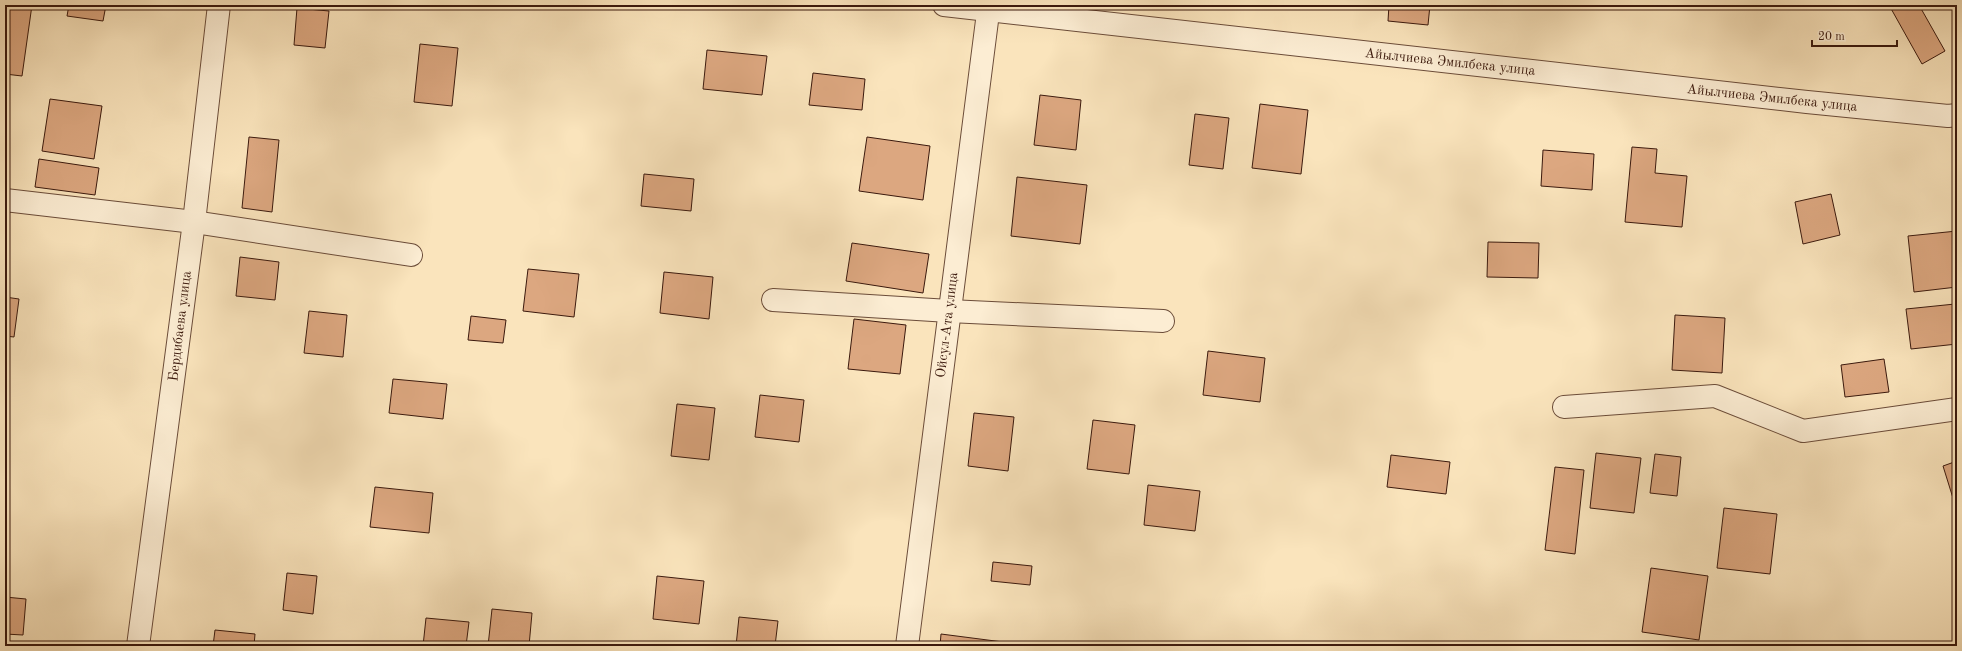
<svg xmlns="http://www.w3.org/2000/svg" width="1962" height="651" font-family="'Old Standard TT',serif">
	<rect width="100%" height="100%" fill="#fae4bc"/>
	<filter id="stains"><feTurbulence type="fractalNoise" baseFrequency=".005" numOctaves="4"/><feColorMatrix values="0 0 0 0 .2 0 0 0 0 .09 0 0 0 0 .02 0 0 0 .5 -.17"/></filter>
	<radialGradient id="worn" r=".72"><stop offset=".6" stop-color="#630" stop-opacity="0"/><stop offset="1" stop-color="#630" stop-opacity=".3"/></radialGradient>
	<g fill="#dca780" stroke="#3b190d">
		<path d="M 5,5 L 32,5 L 22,76 L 5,74 Z"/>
		<path d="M 69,5 L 106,5 L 103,21 L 67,16 Z"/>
		<path d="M 1389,5 L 1430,5 L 1428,25 L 1388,21 Z"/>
		<path d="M 1889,5 L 1919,5 L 1945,51 L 1922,64 Z"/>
		<path d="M 297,8 L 329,11 L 325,48 L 294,45 Z"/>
		<path d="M 420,44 L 458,48 L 452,106 L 414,102 Z"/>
		<path d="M 707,50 L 767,56 L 762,95 L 703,89 Z"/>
		<path d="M 813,73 L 865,79 L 862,110 L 809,105 Z"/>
		<path d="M 1040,95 L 1081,100 L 1076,150 L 1034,145 Z"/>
		<path d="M 50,99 L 102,106 L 94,159 L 42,151 Z"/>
		<path d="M 1260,104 L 1308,110 L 1301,174 L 1252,168 Z"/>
		<path d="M 1195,114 L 1229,118 L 1223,169 L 1189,165 Z"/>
		<path d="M 249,137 L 279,140 L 272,212 L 242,208 Z"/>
		<path d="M 867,137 L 930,146 L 923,200 L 859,191 Z"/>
		<path d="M 1632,147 L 1657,149 L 1655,173 L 1687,176 L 1682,227 L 1625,222 Z"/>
		<path d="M 1543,150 L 1594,154 L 1592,190 L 1541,186 Z"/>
		<path d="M 39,159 L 99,168 L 95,195 L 35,187 Z"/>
		<path d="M 644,174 L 694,179 L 691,211 L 641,206 Z"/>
		<path d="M 1017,177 L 1087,185 L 1080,244 L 1011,236 Z"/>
		<path d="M 1831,194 L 1840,235 L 1803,244 L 1795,202 Z"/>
		<path d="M 1957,231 L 1957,287 L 1914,292 L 1908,236 Z"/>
		<path d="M 1488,242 L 1539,243 L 1538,278 L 1487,277 Z"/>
		<path d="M 852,243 L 929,254 L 923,293 L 846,281 Z"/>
		<path d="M 240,257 L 279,262 L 275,300 L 236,296 Z"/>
		<path d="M 528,269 L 579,274 L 574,317 L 523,311 Z"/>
		<path d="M 664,272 L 713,277 L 709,319 L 660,313 Z"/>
		<path d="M 5,297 L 19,299 L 14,337 L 5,336 Z"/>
		<path d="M 1955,304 L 1957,344 L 1911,349 L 1906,309 Z"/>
		<path d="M 309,311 L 347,315 L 343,357 L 304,353 Z"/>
		<path d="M 1675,315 L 1725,318 L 1722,373 L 1672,370 Z"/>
		<path d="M 471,316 L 506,320 L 503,343 L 468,340 Z"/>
		<path d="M 854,319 L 906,325 L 900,374 L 848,369 Z"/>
		<path d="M 1208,351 L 1265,358 L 1260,402 L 1203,395 Z"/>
		<path d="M 1884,359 L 1889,392 L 1845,397 L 1841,365 Z"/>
		<path d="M 393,379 L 447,384 L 443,419 L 389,413 Z"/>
		<path d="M 760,395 L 804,400 L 799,442 L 755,437 Z"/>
		<path d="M 677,404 L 715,408 L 709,460 L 671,456 Z"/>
		<path d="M 974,413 L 1014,417 L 1008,471 L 968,466 Z"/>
		<path d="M 1093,420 L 1135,425 L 1129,474 L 1087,469 Z"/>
		<path d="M 1596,453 L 1641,458 L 1634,513 L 1590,508 Z"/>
		<path d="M 1655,454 L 1681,457 L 1677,496 L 1650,493 Z"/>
		<path d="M 1391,455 L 1450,462 L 1446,494 L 1387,487 Z"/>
		<path d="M 1957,461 L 1957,511 L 1943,466 Z"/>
		<path d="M 1555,467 L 1584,470 L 1575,554 L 1545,550 Z"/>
		<path d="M 1148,485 L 1200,491 L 1195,531 L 1144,525 Z"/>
		<path d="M 375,487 L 433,493 L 429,533 L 370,527 Z"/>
		<path d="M 1724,508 L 1777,514 L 1770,574 L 1717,568 Z"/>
		<path d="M 993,562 L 1032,566 L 1030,585 L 991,581 Z"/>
		<path d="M 1651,568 L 1708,576 L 1699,640 L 1642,632 Z"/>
		<path d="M 287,573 L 317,576 L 313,614 L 283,610 Z"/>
		<path d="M 657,576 L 704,581 L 699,624 L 653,619 Z"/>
		<path d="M 5,597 L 26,599 L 23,635 L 5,634 Z"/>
		<path d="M 492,609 L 532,613 L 529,646 L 488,646 Z"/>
		<path d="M 739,617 L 778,621 L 775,646 L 736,646 Z"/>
		<path d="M 426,618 L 469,622 L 466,646 L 423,646 Z"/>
		<path d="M 215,630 L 255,634 L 254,646 L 213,646 Z"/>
		<path d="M 941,634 L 1003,642 L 1002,646 L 940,646 Z"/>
	</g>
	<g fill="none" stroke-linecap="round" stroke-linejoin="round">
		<defs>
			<g id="street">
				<path d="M 944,5 L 1807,102 L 1948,116 L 1957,115"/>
				<path d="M 5,200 L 194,222 L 411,255"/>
				<path d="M 773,300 L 949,311 L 1163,321"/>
				<path d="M 1564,407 L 1715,396 L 1803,431 L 1957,409"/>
				<path d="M 138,646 L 194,222 L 219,5"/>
				<path d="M 907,646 L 989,5"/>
			</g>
		</defs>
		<use href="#street" stroke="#6b4c39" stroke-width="24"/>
		<use href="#street" stroke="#fcedd3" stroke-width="22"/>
	</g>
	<g text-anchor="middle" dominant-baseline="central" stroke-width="3.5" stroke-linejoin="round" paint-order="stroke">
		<g font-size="14" fill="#3b190d" stroke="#fcedd3">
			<text transform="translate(1450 62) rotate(6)">Айылчиева Эмилбека улица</text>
			<text transform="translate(1772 98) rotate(6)">Айылчиева Эмилбека улица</text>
			<text transform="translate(947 325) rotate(-83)">Ойсул-Ата улица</text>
			<text transform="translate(180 326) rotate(-83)">Бердибаева улица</text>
		</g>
	</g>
	<rect width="1962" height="651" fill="none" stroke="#fae4bc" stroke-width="20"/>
	<rect x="6" y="6" width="1950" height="639" fill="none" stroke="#3b190d" stroke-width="2"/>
	<rect x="10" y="10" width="1942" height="631" fill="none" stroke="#3b190d"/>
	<path d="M1812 40v6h85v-6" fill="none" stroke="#3b190d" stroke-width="2"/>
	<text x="1818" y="40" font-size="12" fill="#3b190d" stroke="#fcedd3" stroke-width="3" paint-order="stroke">20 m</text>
	<rect width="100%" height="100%" filter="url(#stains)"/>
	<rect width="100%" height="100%" fill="url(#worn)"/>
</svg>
